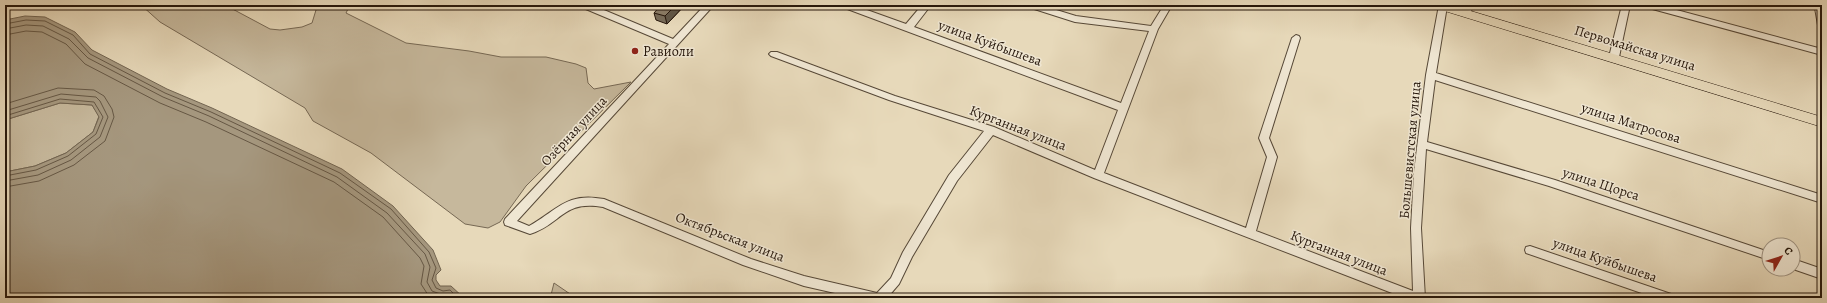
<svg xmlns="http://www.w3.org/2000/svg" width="1827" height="303" font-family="Alegreya,serif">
	<rect width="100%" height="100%" fill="#e7d9ba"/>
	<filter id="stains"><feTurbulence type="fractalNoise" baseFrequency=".005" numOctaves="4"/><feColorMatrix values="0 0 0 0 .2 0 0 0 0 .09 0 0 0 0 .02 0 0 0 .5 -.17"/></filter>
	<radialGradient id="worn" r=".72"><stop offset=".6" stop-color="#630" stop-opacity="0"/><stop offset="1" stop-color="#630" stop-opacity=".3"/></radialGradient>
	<g fill="#c6b89c" stroke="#766854">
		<path d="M 141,5 L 225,5 L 270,29 L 280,30 L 302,27 L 312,23 L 316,10 L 322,5 L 350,5 L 346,13 L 406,43 L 469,51 L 501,57 L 546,57 L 576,64 L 586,68 L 588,83 L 594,89 L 631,82 L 526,186 L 500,222 L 488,228 L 465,224 L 371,153 L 313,121 L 305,108 L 160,22 Z"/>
		<path d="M 60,103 L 92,105 L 99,116 L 93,132 L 66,153 L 35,166 L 5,172 L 5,120 Z"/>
		<path d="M 554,283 L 576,298 L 555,298 L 551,295 Z"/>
	</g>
	<path fill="#a5977e" stroke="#726450" d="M 25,16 L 45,17 L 75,32 L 92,50 L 167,89 L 212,108 L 342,169 L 393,206 L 433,250 L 441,270 L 436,275 L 436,280 L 440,286 L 451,286 L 464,298 L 5,298 L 5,172 L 35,166 L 66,153 L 93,132 L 99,117 L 92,105 L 60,103 L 5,120 L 5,20 Z"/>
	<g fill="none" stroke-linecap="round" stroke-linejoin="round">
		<g stroke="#665744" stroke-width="1">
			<path d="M 5,24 L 26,20 L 45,21 L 73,35 L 90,54 L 165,93 L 211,112 L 340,173 L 391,209 L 429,252 L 436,268 L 432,280 L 436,288 L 443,291 L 450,290 L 458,298"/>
			<path d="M 5,29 L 26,25 L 43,26 L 69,39 L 88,58 L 163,97 L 209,116 L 337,177 L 387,213 L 425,254 L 430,267 L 427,282 L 432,291 L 451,298"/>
			<path d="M 5,35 L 26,31 L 42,32 L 66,44 L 85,64 L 160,103 L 206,122 L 334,182 L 383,217 L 420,258 L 424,266 L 421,284 L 430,298"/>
			<path d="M 5,104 L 58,88 L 94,90 L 104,96 L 112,109 L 114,117 L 105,141 L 74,165 L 39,181 L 5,187"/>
			<path d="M 5,111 L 61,94 L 96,97 L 100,101 L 108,117 L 100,137 L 71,160 L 38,175 L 5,181"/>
			<path d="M 5,116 L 60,99 L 94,102 L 103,117 L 96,134 L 68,156 L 36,170 L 5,176"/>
		</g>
		<defs>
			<g id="minor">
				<path d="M 580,5 L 592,5 L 673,39 L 705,5 L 714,5 L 517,221 L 529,226 C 559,209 566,192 604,199 L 751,259 L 804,276 L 877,293 L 891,278 L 903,252 L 949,175 L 984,131 L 889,100 L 771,56 L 769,54 L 771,52 L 777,52 L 895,96 L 994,127 L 1095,170 L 1118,110 L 842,7 L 841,5 L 853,5 L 906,24 L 922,5 L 931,5 L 914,27 L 1121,103 L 1149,31 L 1075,22 L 1028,7 L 1027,5 L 1040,5 L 1076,16 L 1151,26 L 1164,5 L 1172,5 L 1158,29 L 1104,173 L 1246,228 L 1267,157 L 1259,138 L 1292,38 L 1296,35 L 1299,36 L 1300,38 L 1269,138 L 1277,157 L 1256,231 L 1413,291 L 1411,228 L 1414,172 L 1426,75 L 1439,5 L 1447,6 L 1436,73 L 1822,195 L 1822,203 L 1435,80 L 1427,142 L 1555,180 L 1769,252 L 1769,260 L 1549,186 L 1426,149 L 1421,228 L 1425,298 L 1405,298 L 1094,178 L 993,135 L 957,181 L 912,257 L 899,284 L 887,298 L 857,298 L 804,286 L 743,265 L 603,207 C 562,200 562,224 530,234 L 505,225 L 504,222 L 505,219 L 669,44 L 581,7 Z"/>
				<path d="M 1465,5 L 1473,5 L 1470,15 L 1467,16 L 1463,13 Z"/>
				<path d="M 1622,5 L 1630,5 L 1619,57 L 1614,60 L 1609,57 Z"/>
				<path d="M 1644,5 L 1658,5 L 1822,49 L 1822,55 L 1645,7 Z"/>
				<path d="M 1811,5 L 1822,5 L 1822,28 L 1818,25 L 1815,8 Z"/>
				<path d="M 1530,246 L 1674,295 L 1676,298 L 1656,298 L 1526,253 L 1525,250 L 1526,247 Z"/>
				<path d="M 1793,259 L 1822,269 L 1822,279 L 1793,269 Z"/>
			</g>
			<path id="major" d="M 1433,5 L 1451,5 L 1822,117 L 1822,127 L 1435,8 Z"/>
		</defs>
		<use href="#minor" stroke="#564837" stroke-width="2"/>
		<use href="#major" stroke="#26170b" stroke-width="1"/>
		<use href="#minor" fill="#efe6d2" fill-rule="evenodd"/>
		<use href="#major" fill="#e7d9ba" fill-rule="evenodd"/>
	</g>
	<path fill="#776b58" stroke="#26170b" d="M 685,5 L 667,24 L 656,20 L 654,13 Z"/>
	<path fill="#615747" stroke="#26170b" d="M 676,5 L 685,5 L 667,24 L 665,16 Z"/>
	<path fill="#8a7c66" stroke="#26170b" d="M 661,5 L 676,5 L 665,16 L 654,13 Z"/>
	<circle fill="#8f2418" stroke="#efe6d2" stroke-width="1.5" cx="635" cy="51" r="4"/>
	<g text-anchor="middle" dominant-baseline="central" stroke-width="3" stroke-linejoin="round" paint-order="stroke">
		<g font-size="14" fill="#26170b" stroke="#efe6d2">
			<text transform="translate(990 43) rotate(20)">улица Куйбышева</text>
			<text transform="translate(1635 48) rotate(17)">Первомайская улица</text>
			<text transform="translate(1631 123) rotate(18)">улица Матросова</text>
			<text transform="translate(1018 128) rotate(21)">Курганная улица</text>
			<text transform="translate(574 131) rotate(-47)">Озёрная улица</text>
			<text transform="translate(1410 150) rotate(-85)">Большевистская улица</text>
			<text transform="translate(1601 184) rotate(18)">улица Щорса</text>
			<text transform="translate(730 237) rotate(21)">Октябрьская улица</text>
			<text transform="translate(1339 253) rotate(21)">Курганная улица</text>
			<text transform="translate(1605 260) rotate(19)">улица Куйбышева</text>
		</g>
		<g font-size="14" fill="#26170b" stroke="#efe6d2" text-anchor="start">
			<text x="643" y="51">Равиоли</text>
		</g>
	</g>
	<rect width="1827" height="303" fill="none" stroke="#e7d9ba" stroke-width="20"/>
	<rect x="6" y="6" width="1815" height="291" fill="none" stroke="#26170b" stroke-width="2"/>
	<rect x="10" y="10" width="1807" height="283" fill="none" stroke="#26170b"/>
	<g transform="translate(1781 257) rotate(51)"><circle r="19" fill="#efe6d2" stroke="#9f9382"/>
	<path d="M0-3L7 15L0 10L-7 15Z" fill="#8f2418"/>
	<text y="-6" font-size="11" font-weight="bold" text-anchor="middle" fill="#26170b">С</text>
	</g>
	<rect width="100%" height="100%" filter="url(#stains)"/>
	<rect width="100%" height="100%" fill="url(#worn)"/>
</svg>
